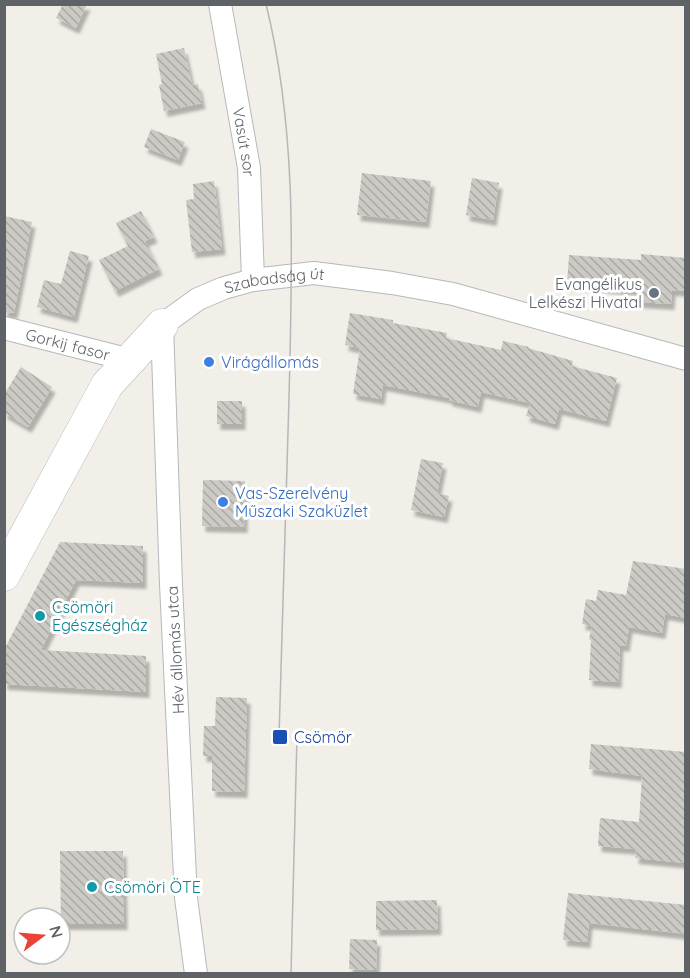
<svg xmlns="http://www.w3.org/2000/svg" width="690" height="978" font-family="Quicksand,sans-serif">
	<defs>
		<pattern id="building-back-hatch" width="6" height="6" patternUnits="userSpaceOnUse" patternTransform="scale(1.5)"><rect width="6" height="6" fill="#cccac5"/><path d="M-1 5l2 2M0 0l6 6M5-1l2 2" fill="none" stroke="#a9a8a4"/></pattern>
		<filter id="shadow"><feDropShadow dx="3.5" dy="6" stdDeviation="1.5" flood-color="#0004"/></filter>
	</defs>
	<rect width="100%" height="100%" fill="#f1efe8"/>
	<g fill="url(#building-back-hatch)" filter="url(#shadow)">
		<path d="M 63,4 L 87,4 L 76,28 L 56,18 Z"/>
		<path d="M 184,48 L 192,85 L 198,84 L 202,103 L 164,111 L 159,85 L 162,84 L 156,54 Z"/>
		<path d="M 151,129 L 185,142 L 178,160 L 144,147 Z"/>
		<path d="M 362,173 L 431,181 L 426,222 L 357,215 Z"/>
		<path d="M 472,178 L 499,183 L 493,220 L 466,215 Z"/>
		<path d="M 214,181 L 222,249 L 192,252 L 186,200 L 194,199 L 193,184 Z"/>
		<path d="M 141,211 L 154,237 L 145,241 L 159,269 L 115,291 L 99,260 L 128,246 L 116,223 Z"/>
		<path d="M 4,216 L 32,222 L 14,313 L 4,312 Z"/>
		<path d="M 70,251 L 89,256 L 74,317 L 37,307 L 44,280 L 61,284 Z"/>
		<path d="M 641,254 L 686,258 L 686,291 L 672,290 L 671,304 L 638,302 L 639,290 L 567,284 L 569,255 L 641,260 Z"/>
		<path d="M 350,313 L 393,320 L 393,323 L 447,333 L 446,338 L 501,350 L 503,341 L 529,347 L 528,348 L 573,361 L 572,366 L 617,378 L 606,421 L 559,409 L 555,424 L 526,416 L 530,403 L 481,392 L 478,407 L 449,400 L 449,398 L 383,385 L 381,399 L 353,394 L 360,348 L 345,345 Z"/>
		<path d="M 21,367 L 52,387 L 28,427 L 4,413 L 4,395 Z"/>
		<rect x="217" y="401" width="25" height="23"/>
		<path d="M 421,459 L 443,463 L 437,493 L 449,496 L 444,517 L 411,510 Z"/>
		<path d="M 203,480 L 245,481 L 244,527 L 202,526 Z"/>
		<path d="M 60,542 L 143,546 L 143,583 L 76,580 L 41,650 L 146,656 L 146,692 L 4,684 L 4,650 Z"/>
		<path d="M 633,561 L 686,569 L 686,618 L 665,614 L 662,633 L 629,627 L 626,646 L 620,645 L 618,682 L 589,680 L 591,640 L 589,639 L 592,626 L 582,624 L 586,599 L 596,601 L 598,590 L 626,595 Z"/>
		<path d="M 216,697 L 247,698 L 244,792 L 212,791 L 212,756 L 203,756 L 204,726 L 215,726 Z"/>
		<path d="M 591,744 L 686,752 L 686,863 L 635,858 L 636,849 L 598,846 L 600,818 L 639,822 L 642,776 L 589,769 Z"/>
		<path d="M 60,851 L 123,851 L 124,924 L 61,924 Z"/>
		<path d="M 568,893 L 686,905 L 686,934 L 589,923 L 587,942 L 563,940 Z"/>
		<path d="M 437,900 L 438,929 L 376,930 L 376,901 Z"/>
		<path d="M 350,939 L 377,940 L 376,970 L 349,969 Z"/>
	</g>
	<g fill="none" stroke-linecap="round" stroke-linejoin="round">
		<defs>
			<g id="street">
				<path id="s1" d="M 220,4 L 249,168 L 253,280"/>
				<path id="s2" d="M 4,328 L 130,360"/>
				<path id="s3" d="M 196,974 L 186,898 L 171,584 L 162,325 L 198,299 L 224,288 L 253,280 L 314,273 L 392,283 L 453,294 L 686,359"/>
			</g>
			<path id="secondary" d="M 4,575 L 107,385 L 162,325"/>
		</defs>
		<use href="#street" stroke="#b5b8bc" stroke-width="24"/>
		<use href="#secondary" stroke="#b6babf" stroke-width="33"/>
		<use href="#street" stroke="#fff" stroke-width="22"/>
		<use href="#secondary" stroke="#fff" stroke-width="32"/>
		<g stroke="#b6b7b8" stroke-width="1.5">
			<path d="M 266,4 C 298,134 292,266 289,398 C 286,511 283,623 279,735"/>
			<path d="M 291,974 L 297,736"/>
		</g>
	</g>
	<circle fill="#6b7280" stroke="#fff" stroke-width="2" cx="654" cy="293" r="6"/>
	<g fill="#3f7fe0" stroke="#fff" stroke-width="2">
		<circle cx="209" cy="362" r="6"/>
		<circle cx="223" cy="502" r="6"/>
	</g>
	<g fill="#0f9aa8" stroke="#fff" stroke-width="2">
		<circle cx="40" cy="616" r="6"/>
		<circle cx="92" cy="887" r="6"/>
	</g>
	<rect fill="#1a4fb4" stroke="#fff" stroke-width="2" x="272" y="729" width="16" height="16" rx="3"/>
	<g text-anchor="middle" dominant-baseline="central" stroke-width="6" stroke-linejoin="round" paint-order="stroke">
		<g font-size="16" fill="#5f6368" stroke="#fff">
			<text stroke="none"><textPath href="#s1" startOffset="140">Vasút sor</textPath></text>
			<text stroke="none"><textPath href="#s3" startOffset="774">Szabadság út</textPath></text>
			<text stroke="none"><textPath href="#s2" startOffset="66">Gorkij fasor</textPath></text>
			<text transform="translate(175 650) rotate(-93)">Hév állomás utca</text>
		</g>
		<g font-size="16" fill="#5b616d" stroke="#fff" text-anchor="end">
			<text x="642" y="284">Evangélikus<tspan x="642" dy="18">Lelkészi Hivatal</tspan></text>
		</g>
		<g font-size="16" fill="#366cbe" stroke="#fff" text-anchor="start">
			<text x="221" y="362">Virágállomás</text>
			<text x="235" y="493">Vas-Szerelvény<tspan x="235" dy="18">Műszaki Szaküzlet</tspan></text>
		</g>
		<g font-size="16" fill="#0d838f" stroke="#fff" text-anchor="start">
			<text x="52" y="607">Csömöri<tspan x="52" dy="18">Egészségház</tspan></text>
			<text x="104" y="887">Csömöri ÖTE</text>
		</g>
		<g font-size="16" fill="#164399" stroke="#fff" text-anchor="start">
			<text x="294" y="737">Csömör</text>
		</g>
	</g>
	<rect width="690" height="978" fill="none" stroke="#5f6368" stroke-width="12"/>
	<g transform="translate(42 936) rotate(74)"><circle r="28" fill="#ffffff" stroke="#bfc1c3" stroke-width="1.5"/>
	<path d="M0-4.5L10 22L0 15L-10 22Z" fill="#ea4335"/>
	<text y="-9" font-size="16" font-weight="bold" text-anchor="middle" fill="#5f6368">N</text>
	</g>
</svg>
